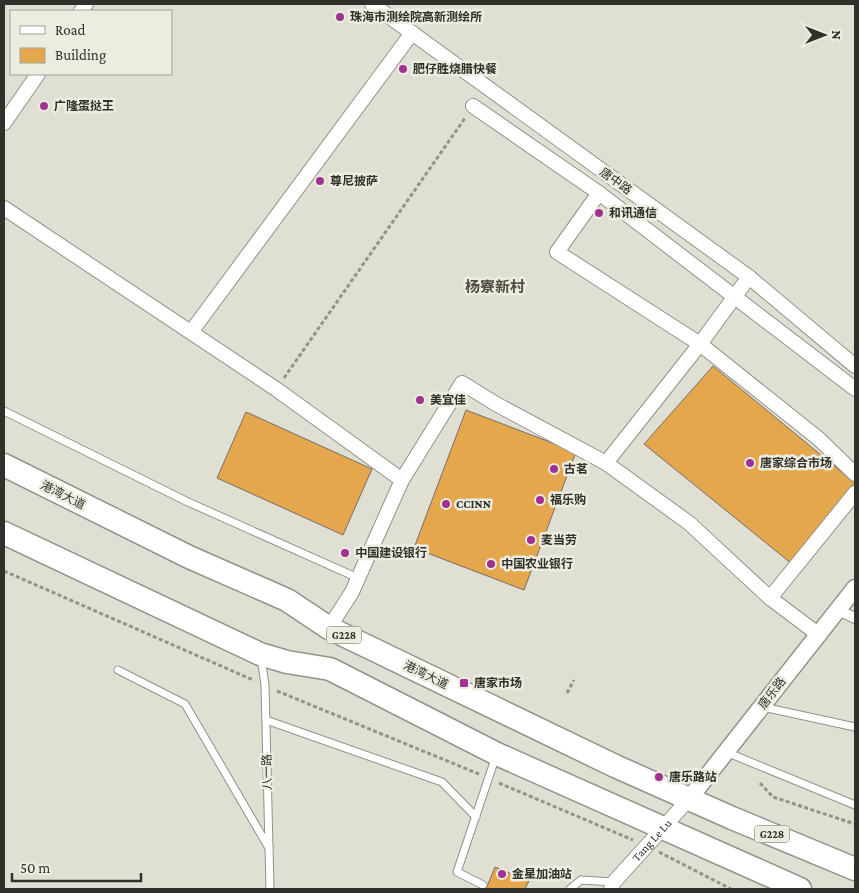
<svg xmlns="http://www.w3.org/2000/svg" width="859" height="893" font-family="'Crimson Pro','Noto Sans SC',serif">
	<rect width="100%" height="100%" fill="#e0dfd3"/>
	<g fill="#e4a74e" stroke="#756f66">
		<path d="M 713,366 L 855,483 L 792,564 L 644,444 Z"/>
		<path d="M 466,410 L 576,452 L 524,590 L 414,548 Z"/>
		<path d="M 246,412 L 372,469 L 343,535 L 217,478 Z"/>
		<path d="M 495,867 L 529,881 L 525,889 L 486,889 Z"/>
	</g>
	<g fill="none" stroke-linecap="round" stroke-linejoin="round">
		<defs>
			<g id="service">
				<path d="M 4,411 L 188,502 L 358,578"/>
				<path d="M 261,657 L 265,685 L 270,889"/>
				<path d="M 118,670 L 185,704 L 269,848"/>
				<path d="M 763,707 L 855,727"/>
				<path d="M 266,720 L 442,782 L 476,817"/>
				<path d="M 726,752 L 855,805"/>
				<path d="M 483,885 L 457,872 L 496,756"/>
				<path d="M 570,889 L 581,880 L 614,882"/>
			</g>
			<path id="pedestrian" d="M 838,610 L 855,618"/>
			<g id="minor">
				<path d="M 372,4 L 749,277 L 855,366"/>
				<path d="M 81,11 L 86,4"/>
				<path d="M 473,106 L 599,193 L 855,389"/>
				<path d="M 4,123 L 38,74"/>
				<path d="M 599,193 L 557,252 L 700,344 L 819,439 L 855,474"/>
				<path d="M 4,208 L 276,389 L 402,480"/>
				<path d="M 191,332 L 412,33"/>
				<path d="M 606,463 L 700,344 L 749,277"/>
				<path d="M 770,598 L 855,493"/>
				<path d="M 329,628 L 352,592 L 402,480 L 462,383 L 496,404 L 606,463 L 689,523 L 770,598 L 819,635"/>
				<path id="s1" d="M 611,889 L 614,882 L 689,799"/>
			</g>
			<path id="tertiary" d="M 689,799 L 855,588"/>
			<g id="trunk">
				<path d="M 4,465 L 189,557 L 287,600 L 329,628 L 615,766 L 732,818 L 855,869"/>
				<path d="M 4,533 L 260,654 L 287,662 L 330,669 L 497,754 L 800,889"/>
			</g>
		</defs>
		<use href="#service" stroke="#949288" stroke-width="9"/>
		<use href="#pedestrian" stroke="#949288" stroke-width="12"/>
		<use href="#minor" stroke="#949288" stroke-width="16"/>
		<use href="#tertiary" stroke="#949288" stroke-width="19"/>
		<use href="#trunk" stroke="#949288" stroke-width="25"/>
		<g stroke="#94938a" stroke-width="3" stroke-dasharray="4 2.5" stroke-linecap="butt">
			<path d="M 284,378 L 465,118"/>
			<path d="M 4,571 L 253,680"/>
			<path d="M 277,691 L 479,774"/>
			<path d="M 567,693 L 574,680"/>
			<path d="M 499,783 L 633,840"/>
			<path d="M 760,783 L 773,797 L 855,824"/>
			<path d="M 659,852 L 731,889"/>
		</g>
		<use href="#service" stroke="#fff" stroke-width="7"/>
		<use href="#pedestrian" stroke="#fff" stroke-width="10"/>
		<use href="#minor" stroke="#fff" stroke-width="14"/>
		<use href="#tertiary" stroke="#fff" stroke-width="16"/>
		<use href="#trunk" stroke="#fff" stroke-width="22"/>
	</g>
	<g fill="#a03392" stroke="#edece0" stroke-width="2">
		<circle cx="340" cy="17" r="5"/>
		<circle cx="403" cy="69" r="5"/>
		<circle cx="44" cy="106" r="5"/>
		<circle cx="320" cy="181" r="5"/>
		<circle cx="599" cy="213" r="5"/>
		<circle cx="420" cy="400" r="5"/>
		<circle cx="750" cy="463" r="5"/>
		<circle cx="554" cy="469" r="5"/>
		<circle cx="540" cy="500" r="5"/>
		<circle cx="446" cy="504" r="5"/>
		<circle cx="531" cy="540" r="5"/>
		<circle cx="345" cy="553" r="5"/>
		<circle cx="491" cy="564" r="5"/>
		<rect x="459" y="678" width="10" height="10" rx="2.5"/>
		<circle cx="659" cy="777" r="5"/>
		<circle cx="502" cy="874" r="5"/>
	</g>
	<g text-anchor="middle" dominant-baseline="central" stroke-width="5" stroke-linejoin="round" paint-order="stroke">
		<g fill="#edece0" stroke="#696861" stroke-width="1">
			<rect x="326.5" y="626.5" width="35" height="17" rx="4"/>
			<rect x="754.5" y="825.5" width="35" height="17" rx="4"/>
		</g>
		<g font-size="11" font-weight="bold" fill="#31302b">
			<text x="344" y="635">G228</text>
			<text x="772" y="834">G228</text>
		</g>
		<g font-size="12" font-weight="bold" fill="#31302b" stroke="#edece0" text-anchor="start">
			<text x="350" y="17">珠海市测绘院高新测绘所</text>
			<text x="413" y="69">肥仔胜烧腊快餐</text>
			<text x="54" y="106">广隆蛋挞王</text>
			<text x="330" y="181">尊尼披萨</text>
			<text x="609" y="213">和讯通信</text>
			<text x="430" y="400">美宜佳</text>
			<text x="760" y="463">唐家综合市场</text>
			<text x="564" y="469">古茗</text>
			<text x="550" y="500">福乐购</text>
			<text x="456" y="504">CCINN</text>
			<text x="541" y="540">麦当劳</text>
			<text x="355" y="553">中国建设银行</text>
			<text x="501" y="564">中国农业银行</text>
			<text x="474" y="683">唐家市场</text>
			<text x="669" y="777">唐乐路站</text>
			<text x="512" y="874">金星加油站</text>
		</g>
		<g font-size="12" fill="#31302b" stroke="#edece0">
			<text transform="translate(616 181) rotate(36)">唐中路</text>
			<text transform="translate(63 495) rotate(27)">港湾大道</text>
			<text transform="translate(426 675) rotate(26)">港湾大道</text>
			<text transform="translate(772 693) rotate(-52)">唐乐路</text>
			<text transform="translate(267 772) rotate(-91)">八一路</text>
			<text stroke="none"><textPath href="#s1" startOffset="64">Tang Le Lu</textPath></text>
		</g>
		<g font-size="15" font-weight="bold" fill="#4e4c42" stroke="#edece0">
			<text x="495" y="287">杨寮新村</text>
		</g>
	</g>
	<rect width="859" height="893" fill="none" stroke="#31302b" stroke-width="10"/>
	<rect x="10" y="10" width="162" height="65" fill="#edece0" stroke="#a2a198"/>
	<rect x="20" y="26" width="25" height="8" fill="#ffffff" stroke="#a2a198"/>
	<text x="55" y="35" font-size="15" fill="#31302b">Road</text>
	<rect x="20" y="48" width="25" height="15" fill="#e4a74e" stroke="#a2a198"/>
	<text x="55" y="60" font-size="15" fill="#31302b">Building</text>
	<g transform="translate(824 35) rotate(90)" stroke="#edece0" stroke-width="4" paint-order="stroke">
	<path d="M0-4L9 19L0 12L-9 19Z" fill="#31302b"/>
	<text y="-8" font-size="14" font-weight="bold" text-anchor="middle" fill="#31302b">N</text>
	</g>
	<path d="M12 873v8h129v-8" fill="none" stroke="#31302b" stroke-width="2.5"/>
	<text x="20" y="873" font-size="15" fill="#31302b" stroke="#edece0" stroke-width="4" paint-order="stroke">50 m</text>
</svg>
